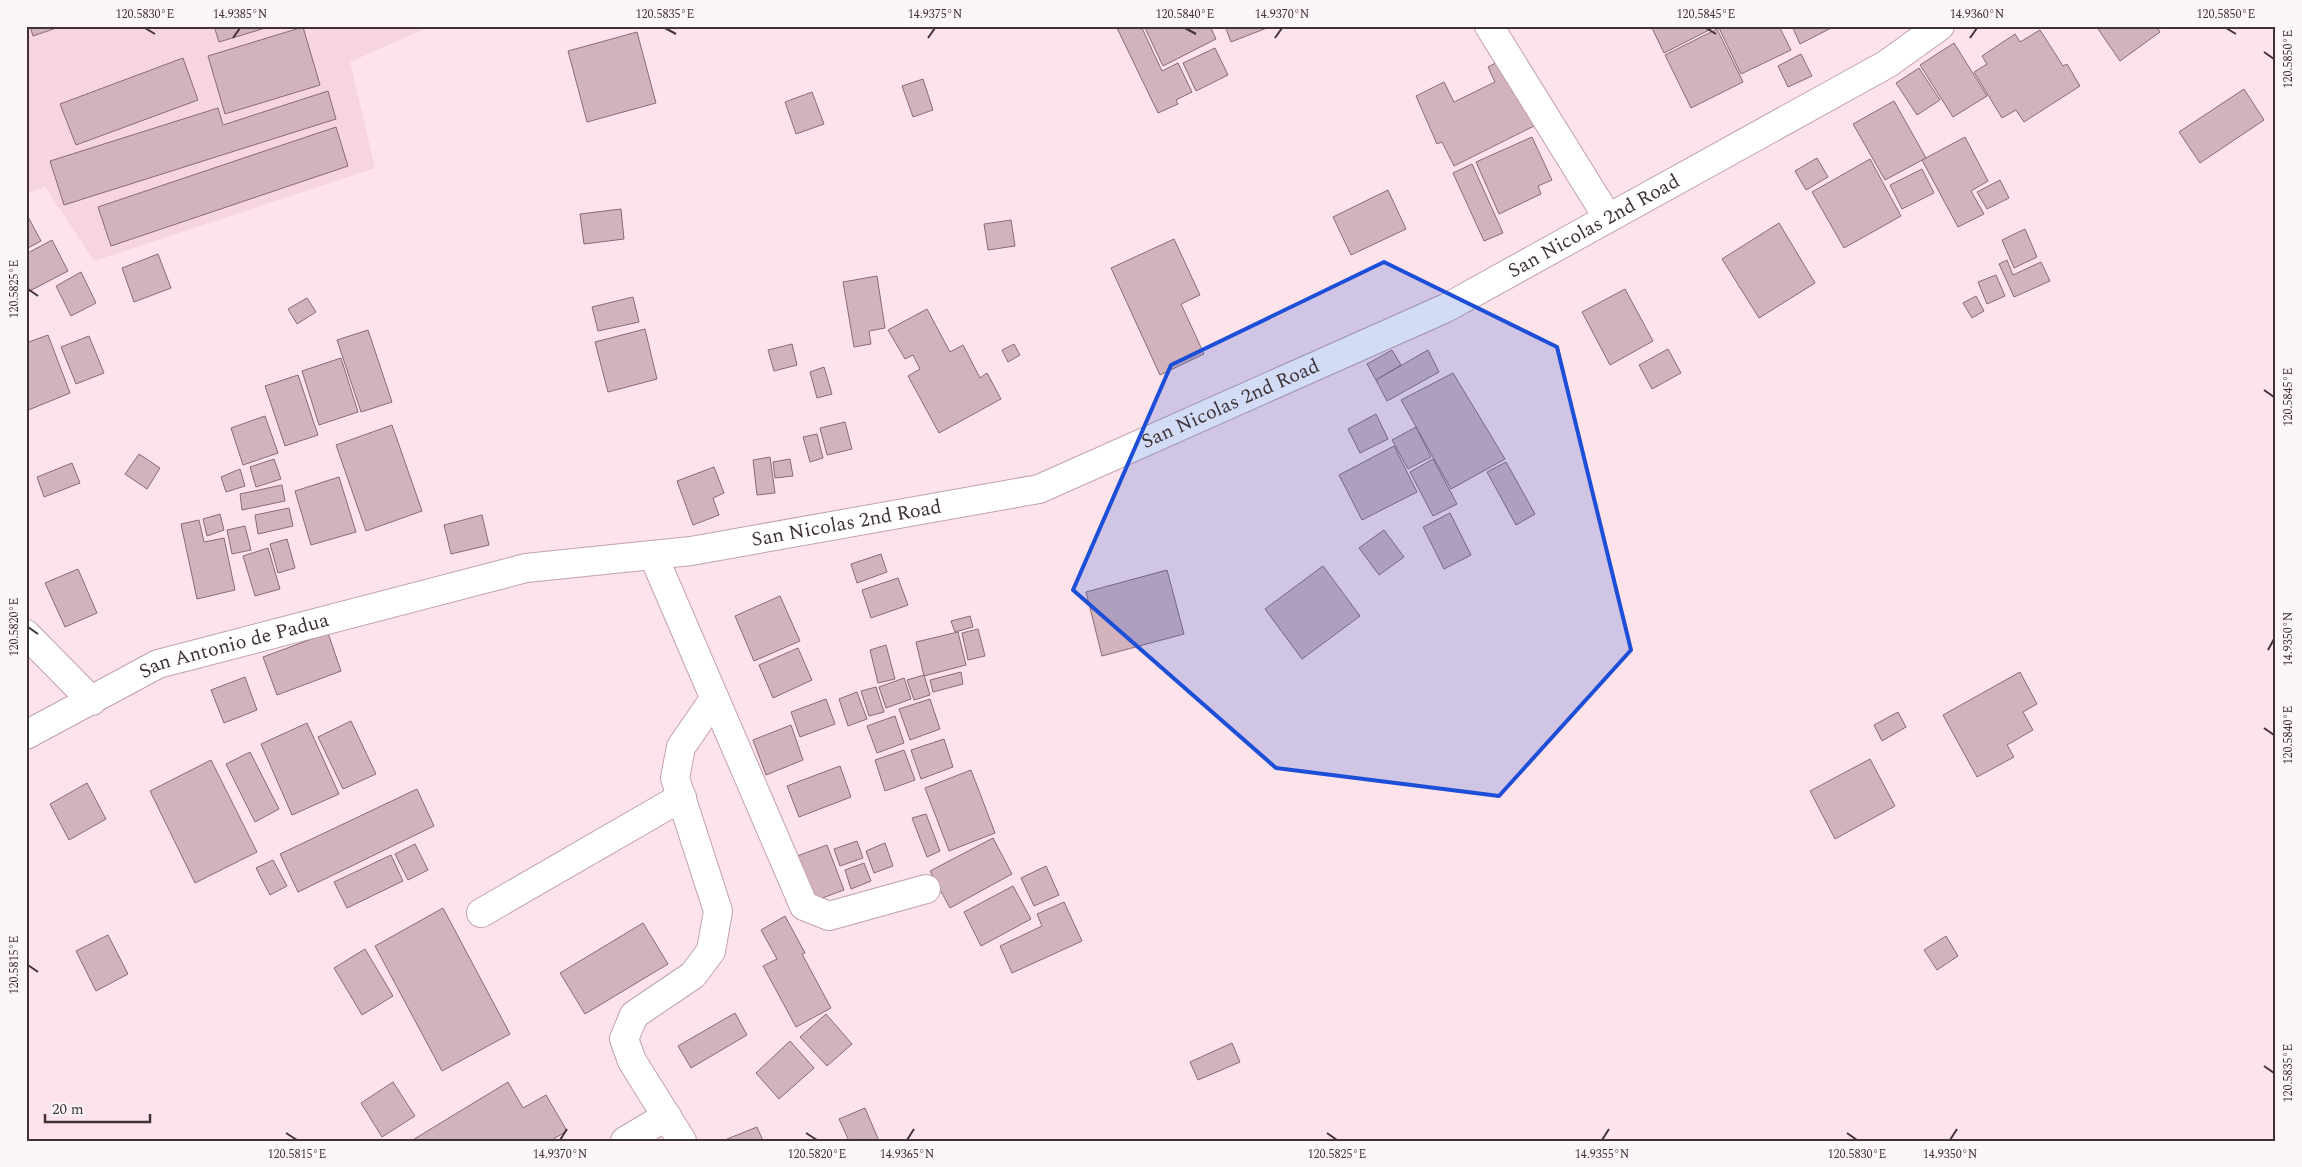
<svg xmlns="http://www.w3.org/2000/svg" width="2302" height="1167" font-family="Spectral,serif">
	<rect width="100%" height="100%" fill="#fee3ea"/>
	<path fill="#f6d5de" d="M 26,26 L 431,26 L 350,62 L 375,168 L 94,261 L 45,187 L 26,194 Z"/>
	<g fill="#d3b3bb" stroke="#886b73">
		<path d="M 30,26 L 62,26 L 33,36 Z"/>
		<path d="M 214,26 L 272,26 L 219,42 Z"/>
		<path d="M 1120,26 L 1141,26 L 1162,71 L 1178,63 L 1192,92 L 1176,100 L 1178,104 L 1158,113 L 1117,28 Z"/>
		<path d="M 1144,26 L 1210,26 L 1216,39 L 1163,66 Z"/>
		<path d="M 1225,26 L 1272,26 L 1231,42 Z"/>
		<path d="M 1651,26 L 1715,26 L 1715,27 L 1664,53 Z"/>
		<path d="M 1718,26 L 1779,26 L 1791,50 L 1741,74 Z"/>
		<path d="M 1792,26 L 1833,26 L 1833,27 L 1800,44 Z"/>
		<path d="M 2096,26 L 2156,26 L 2160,32 L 2120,61 Z"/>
		<path d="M 303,27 L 320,85 L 225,114 L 208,56 Z"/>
		<path d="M 1717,29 L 1743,82 L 1691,108 L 1665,55 Z"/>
		<path d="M 2040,30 L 2063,66 L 2067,64 L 2080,86 L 2024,122 L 2016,110 L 2002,118 L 1974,72 L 1987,64 L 1982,56 L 2015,34 L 2020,42 Z"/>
		<path d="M 637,32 L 656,103 L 587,122 L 568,51 Z"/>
		<path d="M 1954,43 L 1987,96 L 1953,117 L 1920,65 Z"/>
		<path d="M 1215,48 L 1228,75 L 1196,91 L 1183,63 Z"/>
		<path d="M 1801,54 L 1812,76 L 1788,87 L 1778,66 Z"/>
		<path d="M 1507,57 L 1536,125 L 1454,166 L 1442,142 L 1437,144 L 1416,96 L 1444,82 L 1454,102 L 1495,82 L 1488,67 Z"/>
		<path d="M 183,58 L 198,100 L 76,145 L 60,104 Z"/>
		<path d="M 1919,68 L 1940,100 L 1917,115 L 1896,83 Z"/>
		<path d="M 923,79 L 933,110 L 913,117 L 902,86 Z"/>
		<path d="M 2244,89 L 2264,120 L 2200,163 L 2179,132 Z"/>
		<path d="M 328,91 L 336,119 L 64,205 L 50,161 L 218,108 L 223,125 Z"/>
		<path d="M 812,92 L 824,124 L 796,134 L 785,102 Z"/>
		<path d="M 1894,101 L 1926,158 L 1885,180 L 1853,124 Z"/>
		<path d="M 336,127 L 348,166 L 111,246 L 98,207 Z"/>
		<path d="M 1532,137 L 1552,180 L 1538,186 L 1541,194 L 1499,214 L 1476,162 Z"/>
		<path d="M 1965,137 L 1988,181 L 1971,191 L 1984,214 L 1958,227 L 1922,160 Z"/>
		<path d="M 1817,158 L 1828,177 L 1806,190 L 1795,171 Z"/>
		<path d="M 1870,159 L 1901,216 L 1844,248 L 1812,192 Z"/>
		<path d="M 1472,164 L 1503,233 L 1484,241 L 1453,173 Z"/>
		<path d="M 1922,169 L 1934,193 L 1902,209 L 1890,185 Z"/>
		<path d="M 2000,180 L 2009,198 L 1987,209 L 1977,192 Z"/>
		<path d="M 1388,190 L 1406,229 L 1351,255 L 1333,217 Z"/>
		<path d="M 621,209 L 624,239 L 584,244 L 580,214 Z"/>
		<path d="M 26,213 L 41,241 L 26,249 Z"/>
		<path d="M 1011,220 L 1015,246 L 988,250 L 984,224 Z"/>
		<path d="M 1779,223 L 1815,283 L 1759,318 L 1722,259 Z"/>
		<path d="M 2025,229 L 2037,257 L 2014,268 L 2002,240 Z"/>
		<path d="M 1174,239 L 1200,295 L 1181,304 L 1204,354 L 1160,375 L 1111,268 Z"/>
		<path d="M 52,240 L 68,271 L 26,293 L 26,254 Z"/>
		<path d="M 158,254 L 171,288 L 134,302 L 122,268 Z"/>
		<path d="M 2007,260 L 2013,275 L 2041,262 L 2050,281 L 2014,297 L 1999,264 Z"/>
		<path d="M 81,272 L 96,303 L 71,316 L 56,286 Z"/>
		<path d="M 1996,275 L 2005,296 L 1987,304 L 1978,282 Z"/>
		<path d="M 877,276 L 885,328 L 869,331 L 871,344 L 854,347 L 843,282 Z"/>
		<path d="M 1625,289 L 1653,341 L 1610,365 L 1582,312 Z"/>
		<path d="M 1976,296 L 1984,311 L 1972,318 L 1963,303 Z"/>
		<path d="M 633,297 L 639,322 L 598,331 L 592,307 Z"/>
		<path d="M 307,298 L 316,312 L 297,324 L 288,309 Z"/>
		<path d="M 927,309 L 950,352 L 963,345 L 980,378 L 987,373 L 1001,399 L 939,433 L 908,376 L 920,369 L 913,355 L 905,359 L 888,330 Z"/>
		<path d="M 645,329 L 657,379 L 608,392 L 595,342 Z"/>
		<path d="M 368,330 L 392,402 L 361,412 L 337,340 Z"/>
		<path d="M 48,335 L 70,393 L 26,411 L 26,343 Z"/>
		<path d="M 89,336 L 104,373 L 76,384 L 61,347 Z"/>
		<path d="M 792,344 L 797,365 L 774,371 L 768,350 Z"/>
		<path d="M 1014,344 L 1020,355 L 1008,362 L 1002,350 Z"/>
		<path d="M 1668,349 L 1681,373 L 1652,389 L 1639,365 Z"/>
		<path d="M 1392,350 L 1401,365 L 1376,380 L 1367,364 Z"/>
		<path d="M 1428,350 L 1439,372 L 1387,401 L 1376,380 Z"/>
		<path d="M 341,358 L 358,412 L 319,425 L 302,371 Z"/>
		<path d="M 824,367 L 832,394 L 817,398 L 810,372 Z"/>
		<path d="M 1453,373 L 1505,459 L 1451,489 L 1401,400 Z"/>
		<path d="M 298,375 L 318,435 L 285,446 L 265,386 Z"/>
		<path d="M 1376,414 L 1388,439 L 1360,453 L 1348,429 Z"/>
		<path d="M 265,416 L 278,453 L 243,465 L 231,428 Z"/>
		<path d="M 845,422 L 852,449 L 827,455 L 820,428 Z"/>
		<path d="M 392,425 L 422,511 L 366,531 L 336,445 Z"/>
		<path d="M 1416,427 L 1431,457 L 1408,469 L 1392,440 Z"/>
		<path d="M 817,434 L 823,458 L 810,462 L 803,437 Z"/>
		<path d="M 1394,446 L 1417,492 L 1362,520 L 1339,475 Z"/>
		<path d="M 139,454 L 160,468 L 147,489 L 125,474 Z"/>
		<path d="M 770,457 L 775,493 L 757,495 L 753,460 Z"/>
		<path d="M 274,459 L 281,479 L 256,487 L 250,467 Z"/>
		<path d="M 790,459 L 793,476 L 775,478 L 773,462 Z"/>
		<path d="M 1433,459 L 1457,504 L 1433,516 L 1410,472 Z"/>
		<path d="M 1506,462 L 1535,514 L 1516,525 L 1487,472 Z"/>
		<path d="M 72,463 L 80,483 L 44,497 L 37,477 Z"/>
		<path d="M 714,467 L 724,493 L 713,498 L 719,515 L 693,525 L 677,481 Z"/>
		<path d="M 240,469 L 245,486 L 226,492 L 221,477 Z"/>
		<path d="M 339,477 L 356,532 L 311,545 L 295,491 Z"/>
		<path d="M 282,485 L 285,501 L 242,510 L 240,494 Z"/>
		<path d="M 289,508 L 293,526 L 258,534 L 255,515 Z"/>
		<path d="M 1450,513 L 1471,555 L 1444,569 L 1423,527 Z"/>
		<path d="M 220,514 L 224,530 L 207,536 L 203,519 Z"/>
		<path d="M 482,515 L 489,545 L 451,554 L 444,525 Z"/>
		<path d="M 199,520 L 204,542 L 224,538 L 235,590 L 197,599 L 181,524 Z"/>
		<path d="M 245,526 L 251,550 L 232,554 L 227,530 Z"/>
		<path d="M 1384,530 L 1404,557 L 1379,575 L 1359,548 Z"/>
		<path d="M 287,539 L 295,568 L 278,573 L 270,544 Z"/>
		<path d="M 268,548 L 280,589 L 255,596 L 243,556 Z"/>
		<path d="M 881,554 L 887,572 L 857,583 L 851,564 Z"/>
		<path d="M 1323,566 L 1360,616 L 1302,659 L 1265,609 Z"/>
		<path d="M 78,569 L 97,613 L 65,627 L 45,583 Z"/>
		<path d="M 1167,570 L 1184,634 L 1102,656 L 1086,592 Z"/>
		<path d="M 898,578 L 908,605 L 871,618 L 862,590 Z"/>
		<path d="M 780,596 L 800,641 L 754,661 L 735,616 Z"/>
		<path d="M 970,616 L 973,627 L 955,632 L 951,621 Z"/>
		<path d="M 978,629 L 985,656 L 968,660 L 962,633 Z"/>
		<path d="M 958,632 L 966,665 L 924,676 L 916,642 Z"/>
		<path d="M 328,633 L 341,671 L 277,695 L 263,657 Z"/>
		<path d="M 886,645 L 895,679 L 878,683 L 870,650 Z"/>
		<path d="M 798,648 L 812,680 L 773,698 L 759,665 Z"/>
		<path d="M 961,672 L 963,684 L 933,692 L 930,680 Z"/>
		<path d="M 2020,672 L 2037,704 L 2023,712 L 2033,730 L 2007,745 L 2014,757 L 1977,777 L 1943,715 Z"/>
		<path d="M 924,675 L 930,695 L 914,700 L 907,680 Z"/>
		<path d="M 245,677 L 257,710 L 224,723 L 211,690 Z"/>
		<path d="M 904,678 L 911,699 L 886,708 L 879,687 Z"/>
		<path d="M 876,687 L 884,712 L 869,716 L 861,691 Z"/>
		<path d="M 857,692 L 867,719 L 848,726 L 839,699 Z"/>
		<path d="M 826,699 L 835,724 L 800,737 L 791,712 Z"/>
		<path d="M 930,699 L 940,729 L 910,740 L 899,709 Z"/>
		<path d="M 1898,712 L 1906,727 L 1882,741 L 1874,725 Z"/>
		<path d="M 895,716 L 904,743 L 877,753 L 867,726 Z"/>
		<path d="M 351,721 L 376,774 L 343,789 L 318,737 Z"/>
		<path d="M 307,723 L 339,794 L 292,815 L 261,744 Z"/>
		<path d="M 791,725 L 803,760 L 766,775 L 753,740 Z"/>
		<path d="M 944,739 L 953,767 L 921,779 L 911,750 Z"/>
		<path d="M 904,750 L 915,780 L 885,791 L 875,760 Z"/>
		<path d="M 250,752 L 279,809 L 255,822 L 226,764 Z"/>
		<path d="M 1870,759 L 1895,806 L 1835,839 L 1810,791 Z"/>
		<path d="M 211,760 L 257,852 L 195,883 L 150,791 Z"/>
		<path d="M 840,766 L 851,797 L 799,817 L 787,786 Z"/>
		<path d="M 971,770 L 995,833 L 949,851 L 925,788 Z"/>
		<path d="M 87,783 L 106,819 L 69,840 L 50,804 Z"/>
		<path d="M 417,789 L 434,826 L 298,892 L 280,854 Z"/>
		<path d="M 926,814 L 940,851 L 927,857 L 912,818 Z"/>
		<path d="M 993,838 L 1012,874 L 950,908 L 930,871 Z"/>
		<path d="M 857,841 L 863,858 L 840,866 L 834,849 Z"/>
		<path d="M 885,843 L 893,866 L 874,873 L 866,851 Z"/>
		<path d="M 415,844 L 428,870 L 408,880 L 395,854 Z"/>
		<path d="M 827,845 L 844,890 L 814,901 L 797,856 Z"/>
		<path d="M 391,855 L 403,881 L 347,908 L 334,882 Z"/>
		<path d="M 273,860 L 287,886 L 270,895 L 256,868 Z"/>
		<path d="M 864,863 L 871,881 L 851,889 L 845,870 Z"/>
		<path d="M 1046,866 L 1059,895 L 1034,906 L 1021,878 Z"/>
		<path d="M 1013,886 L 1031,919 L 981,946 L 964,912 Z"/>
		<path d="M 1064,902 L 1082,941 L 1012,973 L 1000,946 L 1042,926 L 1037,914 Z"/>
		<path d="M 443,908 L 510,1034 L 442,1071 L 375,946 Z"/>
		<path d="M 785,916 L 805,953 L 802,954 L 831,1008 L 796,1027 L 763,966 L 777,959 L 761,930 Z"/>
		<path d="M 643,923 L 668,964 L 585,1014 L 560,973 Z"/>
		<path d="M 108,935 L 128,974 L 96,991 L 76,951 Z"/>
		<path d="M 1946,936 L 1958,956 L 1937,970 L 1924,950 Z"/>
		<path d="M 365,949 L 393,996 L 362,1015 L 334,968 Z"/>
		<path d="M 735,1013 L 747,1035 L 691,1068 L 678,1046 Z"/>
		<path d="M 826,1014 L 852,1044 L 827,1066 L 800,1037 Z"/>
		<path d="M 790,1041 L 814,1068 L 779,1099 L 756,1073 Z"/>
		<path d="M 1232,1043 L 1240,1062 L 1198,1080 L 1190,1062 Z"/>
		<path d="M 393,1082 L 415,1116 L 382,1137 L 361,1103 Z"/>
		<path d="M 508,1082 L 523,1108 L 546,1095 L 567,1131 L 550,1141 L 411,1141 Z"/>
		<path d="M 865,1108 L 879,1141 L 849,1141 L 839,1119 Z"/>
		<path d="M 757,1127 L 763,1141 L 728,1141 L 727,1139 Z"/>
	</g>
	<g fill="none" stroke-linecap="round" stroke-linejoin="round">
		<defs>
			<g id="minor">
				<path d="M 1489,26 L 1608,218"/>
				<path d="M 653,555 L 804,906 L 829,916 L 926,889"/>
				<path d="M 26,634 L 92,701"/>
				<path d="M 481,913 L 682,797"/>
				<path d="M 625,1141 L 667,1116"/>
				<path d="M 682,1141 L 632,1061 L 624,1039 L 634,1015 L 693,975 L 711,951 L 718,911 L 675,778 L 681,747 L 714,699"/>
			</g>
			<g id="tertiary">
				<path id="s1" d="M 26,735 L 158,664 L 526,568 L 691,551 L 1039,489 L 1446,308 L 1887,64 L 1940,26"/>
			</g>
		</defs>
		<use href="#minor" stroke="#c1a2aa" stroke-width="30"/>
		<use href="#tertiary" stroke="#c1a2aa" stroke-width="30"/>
		<use href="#minor" stroke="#fff" stroke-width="28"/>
		<use href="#tertiary" stroke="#fff" stroke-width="28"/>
	</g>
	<path fill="#1d4ed8" fill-opacity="0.2" stroke="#1d4ed8" stroke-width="4" stroke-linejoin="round" d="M 1384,262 L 1557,347 L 1631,650 L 1499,796 L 1276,768 L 1073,590 L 1171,365 Z"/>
	<path fill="none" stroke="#403337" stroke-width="2" d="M 145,28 L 155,34M 665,28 L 676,34M 1185,28 L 1196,34M 1706,28 L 1716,34M 2226,28 L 2236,34M 233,38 L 240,28M 928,38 L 935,28M 1275,38 L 1282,28M 1970,38 L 1977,28M 2264,52 L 2274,59M 28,289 L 38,296M 2264,390 L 2274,397M 28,627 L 38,634M 2268,650 L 2274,639M 2264,728 L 2274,735M 28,965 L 38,972M 2264,1066 L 2274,1073M 286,1133 L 297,1140M 806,1133 L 817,1140M 1327,1133 L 1337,1140M 1847,1133 L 1857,1140M 560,1140 L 567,1129M 907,1140 L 914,1129M 1602,1140 L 1609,1129M 1950,1140 L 1957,1129"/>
	<g text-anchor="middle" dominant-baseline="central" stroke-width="4" stroke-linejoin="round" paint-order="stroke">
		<g font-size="20" fill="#403337" stroke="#fdf6f8">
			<text stroke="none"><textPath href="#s1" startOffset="1664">San Nicolas 2nd Road</textPath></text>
			<text stroke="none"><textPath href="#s1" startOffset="1259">San Nicolas 2nd Road</textPath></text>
			<text stroke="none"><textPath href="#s1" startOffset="854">San Nicolas 2nd Road</textPath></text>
			<text stroke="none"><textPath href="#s1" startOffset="228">San Antonio de Padua</textPath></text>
		</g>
	</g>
	<rect width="2302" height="1167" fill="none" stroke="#fdf6f8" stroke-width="55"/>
	<path d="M45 1114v8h105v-8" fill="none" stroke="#403337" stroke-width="2.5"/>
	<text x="52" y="1114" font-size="15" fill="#403337" stroke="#fdf6f8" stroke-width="4" paint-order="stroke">20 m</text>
	<rect x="28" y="28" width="2246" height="1112" fill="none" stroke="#403337" stroke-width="2"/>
	<g font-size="12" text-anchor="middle" fill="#403337">
		<text x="145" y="18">120.5830°E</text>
		<text x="240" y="18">14.9385°N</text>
		<text x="665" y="18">120.5835°E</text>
		<text x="935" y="18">14.9375°N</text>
		<text x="1185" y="18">120.5840°E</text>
		<text x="1282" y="18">14.9370°N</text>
		<text x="1706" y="18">120.5845°E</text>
		<text x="1977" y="18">14.9360°N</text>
		<text x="2226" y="18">120.5850°E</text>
		<text transform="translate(2288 59) rotate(-90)" y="4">120.5850°E</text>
		<text transform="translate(14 289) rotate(-90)" y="4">120.5825°E</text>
		<text transform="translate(2288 397) rotate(-90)" y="4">120.5845°E</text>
		<text transform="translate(14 627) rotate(-90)" y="4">120.5820°E</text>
		<text transform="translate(2288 639) rotate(-90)" y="4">14.9350°N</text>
		<text transform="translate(2288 735) rotate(-90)" y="4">120.5840°E</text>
		<text transform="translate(14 965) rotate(-90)" y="4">120.5815°E</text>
		<text transform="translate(2288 1073) rotate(-90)" y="4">120.5835°E</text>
		<text x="297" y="1158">120.5815°E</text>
		<text x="560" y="1158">14.9370°N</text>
		<text x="817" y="1158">120.5820°E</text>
		<text x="907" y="1158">14.9365°N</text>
		<text x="1337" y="1158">120.5825°E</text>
		<text x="1602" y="1158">14.9355°N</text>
		<text x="1857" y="1158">120.5830°E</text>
		<text x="1950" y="1158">14.9350°N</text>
	</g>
</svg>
